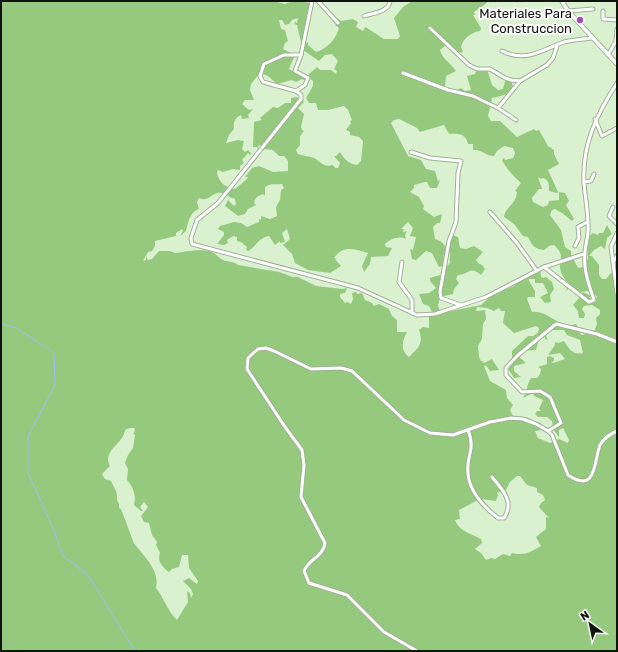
<svg xmlns="http://www.w3.org/2000/svg" width="618" height="652" font-family="Rubik,sans-serif">
	<rect width="100%" height="100%" fill="#daf1d0"/>
	<path fill="#95ca7e" fill-rule="evenodd" d="M 1,1 L 273,1 L 285,4 C 294,0 301,2 312,3 L 312,7 L 308,13 L 304,42 L 301,42 L 297,25 L 294,24 L 295,22 L 297,23 L 298,18 L 292,20 L 289,24 L 285,25 L 282,20 L 279,20 L 281,29 L 285,30 L 288,41 L 285,43 L 283,49 L 295,55 L 289,69 L 303,77 L 307,82 L 302,79 L 296,82 L 292,80 L 277,84 L 268,76 L 260,73 L 251,84 L 250,90 L 254,100 L 245,100 L 242,104 L 249,110 L 253,109 L 248,115 L 249,118 L 242,119 L 241,115 C 235,118 233,122 234,129 L 229,135 L 226,143 L 238,140 L 244,141 L 242,149 L 245,152 L 248,150 L 251,153 L 250,155 L 248,153 L 242,160 L 244,163 L 240,166 L 240,170 L 233,169 L 223,172 L 218,170 L 217,172 C 218,182 226,188 235,189 L 247,179 L 248,177 L 245,177 L 252,168 L 259,166 L 273,172 L 288,171 L 288,161 L 284,156 L 279,156 L 273,150 L 263,149 L 260,145 L 258,146 L 259,150 L 257,147 L 253,147 L 254,122 L 262,120 L 260,118 L 273,107 L 278,108 L 285,103 L 291,103 L 291,98 L 296,97 L 303,100 L 304,102 L 298,108 L 304,114 L 301,127 L 302,130 L 304,131 L 300,136 L 300,145 L 296,150 L 298,154 C 301,155 313,157 316,159 C 322,164 325,167 333,165 L 335,168 L 338,168 L 340,163 L 334,156 L 336,156 L 340,152 C 344,159 349,164 357,165 L 361,161 L 363,141 L 359,137 L 350,135 L 350,132 L 346,130 L 351,123 L 350,121 L 352,120 L 348,110 L 344,106 L 328,110 L 318,110 L 316,103 L 309,103 L 306,98 L 313,86 L 313,81 L 309,78 L 309,74 L 317,67 L 320,70 L 331,70 L 336,74 L 337,71 L 334,69 L 338,61 L 332,54 L 325,55 L 319,61 L 300,48 L 308,42 L 308,45 L 316,52 C 327,49 336,39 339,28 L 335,25 L 340,24 L 336,21 L 337,18 L 341,21 L 353,19 L 358,22 L 356,27 L 363,31 L 365,27 L 367,28 L 384,39 L 398,39 L 400,36 L 394,18 L 403,7 L 412,1 L 486,1 L 487,3 L 474,12 L 475,15 L 473,15 L 481,28 L 480,31 C 472,32 463,38 461,47 L 463,52 L 457,53 L 450,46 L 446,45 L 440,50 C 442,59 450,62 456,71 L 446,76 L 445,87 L 448,90 L 456,91 L 461,88 L 465,91 L 471,90 L 467,76 L 475,74 L 477,70 L 484,67 L 487,69 L 492,85 L 498,90 L 503,89 L 506,78 L 511,80 L 514,90 C 507,95 500,96 492,98 L 488,116 L 491,121 L 500,121 L 517,137 L 534,129 L 536,131 L 539,130 L 548,146 L 554,150 L 554,154 L 559,164 L 548,170 L 558,192 L 557,193 L 549,191 C 549,184 549,179 542,178 L 541,179 L 538,177 L 542,189 L 539,189 L 532,198 L 533,202 L 543,207 L 548,205 L 549,201 L 559,200 L 559,192 L 565,193 L 569,201 L 566,205 L 574,219 L 572,221 L 562,213 L 555,209 L 552,210 L 550,215 L 561,230 L 565,247 L 571,251 L 571,255 L 578,268 L 583,267 L 588,259 L 587,245 L 589,244 L 587,241 L 588,237 L 593,233 L 598,235 L 599,233 L 603,233 L 607,225 L 612,234 L 607,238 L 605,249 L 601,246 L 594,250 L 589,256 L 592,256 L 599,265 L 599,275 L 602,279 L 606,279 L 611,273 L 617,273 L 617,651 L 1,651 ZM 399,119 L 417,128 L 420,132 L 444,125 L 449,134 C 458,133 466,134 468,144 L 473,144 L 473,150 C 482,149 486,156 494,156 L 497,151 L 504,146 L 513,148 L 515,153 L 513,158 L 505,160 L 504,158 L 502,160 C 505,167 515,178 521,183 L 515,191 L 517,192 C 516,205 505,207 504,217 L 514,224 L 523,236 L 528,237 C 532,245 534,249 544,250 L 549,246 L 554,245 C 567,257 557,260 561,272 C 562,276 566,280 568,284 L 566,291 L 571,286 L 580,292 L 588,291 L 597,296 L 596,299 L 589,298 L 591,296 L 583,292 L 581,294 L 581,297 L 579,296 L 579,298 L 573,305 L 578,311 L 579,318 L 584,318 L 585,314 L 582,309 L 584,306 L 592,305 L 600,310 L 600,314 L 596,318 L 597,324 L 594,332 L 581,335 L 576,324 C 559,330 549,310 532,312 L 527,299 L 528,297 L 535,297 L 535,291 L 529,281 L 529,279 L 535,279 L 535,283 L 543,283 L 548,293 L 540,297 L 545,303 L 551,302 L 550,295 L 554,289 L 552,282 L 546,277 L 543,278 L 541,277 L 540,268 L 526,274 L 514,286 L 491,296 L 481,305 L 441,313 L 438,306 L 440,297 L 453,294 L 454,289 L 459,283 L 456,279 L 458,275 C 469,275 469,265 481,275 L 485,269 L 482,265 L 478,263 L 476,260 L 483,252 L 474,246 L 466,249 L 460,248 L 458,237 L 453,235 C 442,239 450,245 450,254 C 450,257 449,260 450,263 L 446,267 L 445,276 L 442,278 L 440,275 L 430,278 L 430,281 L 436,288 L 429,293 L 419,294 L 423,304 L 429,306 L 432,312 L 429,315 L 429,328 L 423,327 L 419,330 C 424,344 418,348 409,357 C 400,350 402,341 407,332 L 397,332 L 397,320 L 392,316 L 389,309 L 379,304 L 374,306 L 372,303 L 365,300 L 362,293 L 357,294 L 356,292 L 352,293 L 353,299 L 351,304 L 347,302 L 345,303 L 340,297 L 340,294 L 345,293 L 347,288 L 343,289 L 316,286 L 298,277 L 293,277 L 279,272 L 238,265 C 233,261 228,262 223,260 C 219,258 216,254 212,252 C 202,248 185,252 175,253 L 170,251 L 159,251 L 152,259 L 148,260 L 146,256 L 146,260 L 143,261 L 148,252 L 152,251 L 155,246 L 155,241 L 176,236 L 176,233 L 182,229 L 183,231 L 180,236 L 186,231 C 188,223 190,211 199,209 L 197,202 L 199,198 C 208,202 210,195 217,193 C 222,192 223,194 227,193 L 229,197 L 235,199 L 236,204 L 234,206 L 228,200 L 225,206 L 238,216 L 245,214 L 248,209 L 256,205 L 254,203 C 255,197 258,196 263,194 L 265,196 L 265,187 C 271,183 275,185 282,184 L 284,188 L 281,190 L 280,200 L 276,207 L 277,216 L 270,219 L 261,216 L 261,220 L 259,219 L 259,222 L 247,227 L 241,223 L 234,222 L 220,226 L 218,229 L 224,232 L 224,235 L 217,244 L 224,245 L 228,243 L 227,240 L 233,236 L 237,237 L 237,241 L 241,242 L 247,247 L 246,250 L 248,251 C 257,246 258,238 269,236 L 275,245 L 280,241 L 280,243 L 285,242 L 282,233 L 287,229 L 290,239 L 283,245 L 292,254 L 295,263 L 308,270 L 330,273 L 341,266 L 335,259 L 336,258 L 334,258 C 343,245 354,249 368,253 L 362,266 L 364,272 L 370,264 L 371,257 L 388,256 L 392,248 L 386,247 L 385,244 C 391,238 399,236 406,239 L 405,235 L 407,231 L 403,232 L 404,229 L 401,229 L 408,222 L 413,228 L 410,236 L 416,237 L 413,250 L 410,249 L 412,259 L 416,260 L 426,251 L 432,253 L 439,267 L 443,266 L 445,260 L 443,255 L 448,254 C 445,245 444,242 435,239 L 433,227 L 437,223 L 440,223 L 442,214 L 434,217 L 423,209 L 424,206 L 419,197 L 410,192 L 414,188 L 414,185 L 425,182 L 427,182 L 430,188 L 437,188 L 440,180 L 438,181 L 435,171 L 426,169 L 421,160 L 408,156 L 391,123 L 394,120 ZM 477,307 L 487,308 L 494,311 L 499,308 L 501,311 L 505,311 L 503,323 C 504,324 514,333 514,333 L 536,326 L 539,328 L 538,333 L 533,336 L 528,336 L 512,351 L 512,359 L 507,367 L 514,378 L 521,377 L 514,371 L 514,366 L 526,363 L 520,358 L 521,351 L 536,350 L 539,339 L 545,337 L 545,339 L 548,340 L 545,334 L 550,330 L 564,330 L 567,335 L 580,340 L 583,353 C 572,355 569,349 564,341 L 558,343 L 555,342 L 555,345 L 548,355 L 560,353 L 565,359 L 553,363 L 551,362 L 554,361 L 554,358 L 550,356 L 547,357 L 547,364 L 538,367 L 541,369 L 540,374 L 537,378 L 531,378 C 527,384 527,391 523,398 L 533,393 L 534,396 L 543,400 L 539,409 L 541,411 L 537,411 L 535,414 L 538,417 L 547,417 L 552,421 L 553,429 L 559,437 L 559,430 L 563,428 L 569,440 L 568,443 L 559,439 L 550,443 L 538,438 L 535,431 L 542,430 L 541,423 L 534,421 L 527,417 L 521,419 L 513,416 L 510,410 L 513,405 L 507,398 L 506,390 L 490,381 L 484,366 L 486,365 L 490,371 L 499,370 L 492,359 L 484,363 L 482,362 L 484,361 L 481,361 L 479,357 L 478,346 L 482,339 L 483,324 L 486,319 L 485,310 L 476,311 ZM 131,428 L 135,428 L 134,433 L 133,433 L 135,435 L 133,448 L 128,455 L 125,463 L 128,469 L 127,480 C 134,488 136,496 134,505 L 141,511 L 143,511 L 140,507 L 144,502 L 148,507 L 141,516 L 144,522 L 149,523 L 152,535 L 157,542 L 156,545 L 160,553 C 157,561 162,567 169,572 L 172,569 L 179,567 L 182,555 L 188,555 L 189,568 L 198,581 L 197,584 L 189,578 L 183,581 L 191,589 L 193,594 L 191,598 L 190,593 L 187,591 L 188,602 L 177,620 C 167,610 164,598 156,588 C 160,569 143,556 134,543 C 133,541 122,511 121,509 L 119,508 L 119,504 L 117,500 C 118,492 114,488 111,481 L 105,479 L 102,474 L 110,466 C 103,455 116,446 122,438 C 124,435 124,432 126,429 ZM 517,476 L 520,476 L 527,485 L 537,488 L 537,492 L 543,495 L 545,500 L 541,503 L 539,507 L 549,518 L 546,517 L 546,529 L 536,537 L 541,546 C 530,552 525,556 512,553 L 510,556 L 503,554 L 495,559 L 491,558 L 486,560 L 481,553 L 475,549 L 482,543 L 481,539 C 470,533 460,532 455,520 L 460,519 L 459,510 L 480,499 L 496,501 L 498,495 L 497,493 L 506,490 L 510,482 Z"/>
	<g fill="none" stroke-linecap="round" stroke-linejoin="round">
		<path stroke="#99bff5" stroke-width="1" d="M 1,324 L 17,328 L 54,353 L 55,385 L 28,436 L 28,473 L 53,528 L 63,556 L 88,575 L 135,651"/>
		<defs>
			<g id="minor">
				<path d="M 318,1 L 338,23"/>
				<path d="M 568,11 L 593,9"/>
				<path d="M 603,11 L 603,19 L 617,20"/>
				<path d="M 364,16 C 373,13 389,12 390,1"/>
				<path d="M 430,28 L 469,65 L 477,69 L 490,69 L 505,78 L 511,80 L 520,81 L 547,65 L 553,58 L 557,46"/>
				<path d="M 502,51 C 526,63 542,50 564,42 C 573,40 583,39 592,38"/>
				<path d="M 301,55 L 284,55 L 264,64 L 260,76 L 263,82 L 296,91 L 301,95 L 301,99 L 218,203 L 197,220 L 191,238 L 192,244 L 358,288 L 417,315 L 435,314 L 486,297 L 544,267 L 584,254"/>
				<path d="M 608,55 L 616,41 L 617,29"/>
				<path d="M 403,73 L 448,90 L 473,96 L 498,108 L 516,120"/>
				<path d="M 296,91 L 305,85 L 308,78 L 295,71 L 301,55 L 312,1"/>
				<path d="M 498,108 L 520,81"/>
				<path d="M 595,119 L 602,136 L 617,128"/>
				<path d="M 411,152 L 430,158 L 461,161 L 458,173 L 456,222 L 449,241 L 440,292 L 441,298 L 461,305"/>
				<path d="M 584,182 L 591,181 L 594,174"/>
				<path d="M 613,207 L 609,216 L 617,224"/>
				<path d="M 490,212 L 517,243 L 537,271"/>
				<path d="M 617,233 L 611,247 L 617,293"/>
				<path d="M 575,246 L 579,238 L 578,227 L 587,222"/>
				<path d="M 402,262 L 399,282 L 412,300 L 412,313"/>
				<path d="M 613,262 L 617,256"/>
				<path d="M 544,267 L 589,302 L 594,300 C 589,285 583,269 585,253 C 585,246 588,238 588,231 C 589,215 585,199 584,182 C 582,144 597,114 617,83"/>
				<path d="M 468,430 C 476,450 466,455 468,473 C 469,491 484,507 498,518 L 504,518 C 515,502 502,489 492,477"/>
				<path d="M 548,431 L 561,423 L 550,397 L 540,391 L 522,392 L 506,375 L 506,368 L 517,356 L 556,324 L 597,334 L 617,342"/>
				<path d="M 417,651 L 384,632 L 347,595 L 309,583 L 304,571 C 309,559 324,556 325,543 L 301,497 L 304,465 L 302,450 L 285,427 L 247,369 L 248,358 L 258,349 L 266,348 L 274,351 L 311,369 L 341,368 L 352,371 L 404,420 L 430,433 L 453,435 L 490,422 L 511,418 L 523,419 L 536,424 L 548,431 L 552,435 L 568,475 C 597,495 594,460 600,445 C 604,438 610,434 617,431"/>
			</g>
			<path id="tertiary" d="M 562,1 L 568,11 L 617,64"/>
		</defs>
		<use href="#minor" stroke="#9db394" stroke-width="5"/>
		<use href="#tertiary" stroke="#9db394" stroke-width="5.5"/>
		<use href="#minor" stroke="#fff" stroke-width="3"/>
		<use href="#tertiary" stroke="#fff" stroke-width="3.5"/>
	</g>
	<circle fill="#a14fbe" stroke="#fff" stroke-width="1.5" cx="580" cy="20" r="4"/>
	<g text-anchor="middle" dominant-baseline="central" stroke-width="4" stroke-linejoin="round" paint-order="stroke">
		<g font-size="13" fill="#0e150a" stroke="#fff" text-anchor="end">
			<text x="572" y="13">Materiales Para<tspan x="572" dy="15">Construccion</tspan></text>
		</g>
	</g>
	<rect width="618" height="652" fill="none" stroke="#0e150a" stroke-width="4"/>
	<g transform="translate(590 624) rotate(327)" stroke="#ffffff" stroke-width="3" paint-order="stroke">
	<path d="M0-3L7 15L0 10L-7 15Z" fill="#0e150a"/>
	<text y="-6" font-size="11" font-weight="bold" text-anchor="middle" fill="#0e150a">N</text>
	</g>
</svg>
